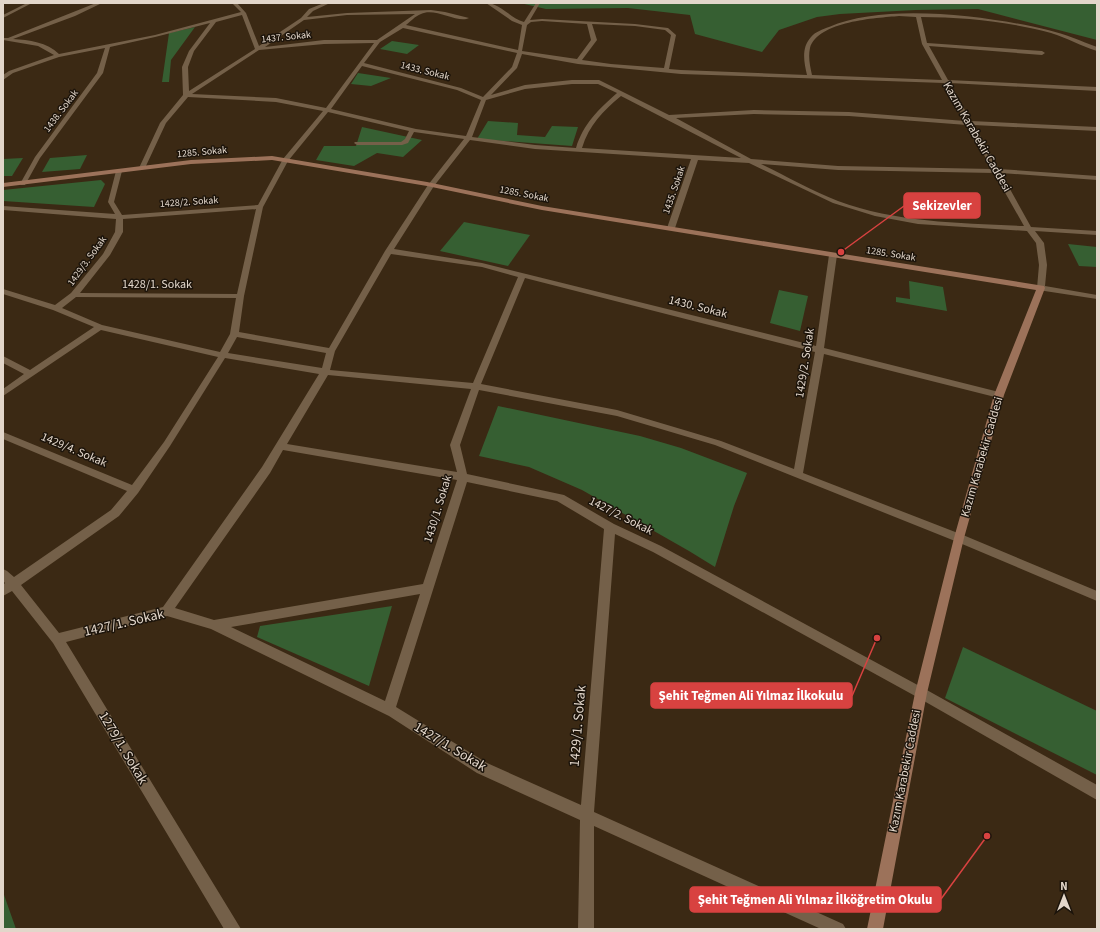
<svg xmlns="http://www.w3.org/2000/svg" width="1100" height="932" font-family="'Source Sans 3',sans-serif">
	<rect width="100%" height="100%" fill="#3b2914"/>
	<g fill="#365f32">
		<path d="M 520,3 L 1097,3 L 1097,40 L 978,9 L 916,10 L 840,14 L 817,17 L 779,30 L 762,52 L 695,34 L 690,15 L 628,8 L 546,9 Z"/>
		<path d="M 195,27 L 171,60 L 169,82 L 162,82 L 169,33 Z"/>
		<path d="M 392,41 L 419,45 L 407,54 L 380,49 Z"/>
		<path d="M 358,73 L 391,78 L 371,86 L 351,84 Z"/>
		<path d="M 488,121 L 518,123 L 517,135 L 545,137 L 552,126 L 578,127 L 572,146 L 477,139 Z"/>
		<path d="M 362,127 L 422,140 L 403,157 L 377,153 L 354,166 L 316,160 L 324,146 L 356,146 Z"/>
		<path d="M 87,155 L 80,169 L 42,172 L 50,158 Z"/>
		<path d="M 23,158 L 12,176 L 3,176 L 3,159 Z"/>
		<path d="M 101,180 L 105,184 L 94,207 L 3,201 L 3,190 Z"/>
		<path d="M 464,222 L 530,235 L 508,266 L 440,251 Z"/>
		<path d="M 1068,244 L 1097,247 L 1097,267 L 1079,266 Z"/>
		<path d="M 909,281 L 943,287 L 947,311 L 896,302 L 896,297 L 910,299 Z"/>
		<path d="M 779,290 L 808,296 L 800,331 L 770,323 Z"/>
		<path d="M 498,406 L 640,436 L 681,448 L 747,473 L 734,506 L 715,567 L 689,551 L 582,490 L 529,467 L 479,456 Z"/>
		<path d="M 392,606 L 369,686 L 257,637 L 260,626 Z"/>
		<path d="M 963,647 L 1097,711 L 1097,775 L 945,698 Z"/>
		<path d="M 3,892 L 16,929 L 3,929 Z"/>
	</g>
	<g fill="none" stroke-linecap="round" stroke-linejoin="round">
		<g fill="#746049" fill-rule="evenodd">
			<path d="M 27,3 L 32,3 L 3,18 L 3,15 Z"/>
			<path d="M 96,3 L 102,3 L 75,16 L 13,39 C 29,40 47,42 59,54 L 155,35 L 241,12 L 232,3 L 237,3 L 246,13 L 259,46 L 301,18 L 309,9 L 324,3 L 330,3 L 313,11 L 307,17 L 347,13 L 431,10 L 445,12 L 469,18 C 458,24 435,7 421,14 C 415,16 410,22 406,25 L 518,50 L 522,25 L 512,21 L 486,3 C 500,3 510,18 524,22 L 536,3 L 540,3 L 530,20 L 542,19 L 635,24 L 668,28 L 676,35 L 669,69 L 681,70 L 807,75 C 804,62 801,48 811,37 C 815,32 823,29 829,27 C 885,2 989,16 1048,30 C 1065,34 1081,41 1097,47 L 1097,51 C 1081,46 1067,38 1051,33 C 1010,22 964,17 921,17 L 927,43 L 1042,51 L 1045,53 L 1042,55 L 929,46 L 948,80 L 1097,87 L 1097,91 L 950,83 L 971,121 L 1097,127 L 1097,131 L 974,125 L 999,169 L 1097,176 L 1097,180 L 1001,173 L 1031,227 L 1097,231 L 1097,235 L 1035,231 L 1044,243 L 1047,265 L 1045,286 L 1097,295 L 1097,299 L 1038,290 L 1037,288 L 1039,265 L 1036,243 L 1027,231 L 918,224 L 875,216 L 833,203 L 749,163 L 698,160 L 675,228 L 671,230 L 667,228 L 691,159 L 535,149 L 470,140 L 434,186 L 394,249 L 482,263 L 816,346 L 829,255 L 830,253 L 836,253 L 837,255 L 824,348 L 999,392 L 1004,395 L 999,398 L 824,354 L 803,473 L 963,535 L 1097,591 L 1097,601 L 955,541 L 715,445 L 617,416 L 479,390 L 460,445 L 467,474 L 564,495 L 614,524 L 661,546 L 925,689 L 1097,785 L 1097,800 L 917,697 L 653,552 L 615,534 L 594,812 L 843,924 L 846,929 L 821,929 L 594,826 L 594,929 L 578,929 L 580,820 L 477,773 L 389,716 L 211,629 L 167,616 L 66,642 L 241,929 L 224,929 L 53,643 L 12,591 L 3,596 L 3,585 L 5,583 L 3,581 L 3,569 L 7,571 L 14,577 L 111,510 L 127,491 L 3,439 L 3,432 L 132,485 L 164,442 L 218,357 L 101,330 L 3,396 L 3,389 L 24,374 L 3,363 L 3,356 L 30,370 L 94,327 L 53,310 L 3,294 L 3,289 L 55,305 L 71,293 L 103,254 L 115,232 L 116,219 L 3,210 L 3,206 L 115,214 L 108,202 L 116,171 L 119,169 L 122,171 L 114,202 L 122,215 L 258,205 L 283,159 L 323,111 L 276,102 L 188,97 L 166,123 L 145,168 L 140,169 L 139,168 L 160,123 L 183,95 L 182,67 L 189,51 L 210,23 L 155,37 L 110,47 L 103,73 L 40,158 L 25,185 L 21,185 L 20,184 L 35,157 L 97,73 L 105,48 L 59,57 L 13,73 L 3,80 L 3,75 L 9,71 L 54,55 L 38,46 L 3,40 L 3,38 L 8,38 ZM 415,14 L 377,40 L 324,40 L 265,47 L 304,20 L 347,15 ZM 242,15 L 255,49 L 189,91 L 188,67 L 194,51 L 216,22 ZM 899,16 L 916,17 L 922,44 L 942,80 L 812,75 C 810,66 808,57 810,48 C 818,21 876,18 899,16 ZM 542,21 L 587,24 L 591,40 L 577,59 L 522,51 L 527,25 L 531,22 ZM 592,24 L 635,26 L 665,30 L 671,35 L 664,68 L 611,64 L 582,60 L 597,40 ZM 403,28 L 517,53 L 512,67 L 483,97 L 461,88 L 364,63 L 380,42 ZM 374,43 L 326,108 L 276,98 L 192,94 L 259,50 L 324,44 ZM 522,54 L 578,64 L 681,74 L 944,83 L 965,121 L 849,112 L 754,110 L 669,115 L 599,80 L 572,80 L 525,85 L 491,95 L 517,68 ZM 362,66 L 457,90 L 481,100 L 466,136 L 416,129 L 331,109 ZM 572,84 L 598,84 L 617,93 C 599,109 583,124 576,148 L 535,145 L 472,137 L 486,100 L 525,89 ZM 621,96 L 741,158 L 582,148 C 589,125 603,111 621,96 ZM 328,112 L 409,131 L 405,139 L 401,142 L 355,142 L 354,143 L 357,145 L 402,145 L 408,143 L 414,132 L 464,139 L 428,185 L 385,251 L 329,348 L 239,332 L 244,296 L 263,207 L 288,161 ZM 754,114 L 849,116 L 967,125 L 992,169 L 838,166 L 751,159 L 676,118 ZM 761,164 L 838,170 L 994,173 L 1024,226 C 962,223 897,223 838,201 C 812,191 786,176 761,164 ZM 256,209 L 237,294 L 80,293 L 110,255 L 123,232 L 123,219 ZM 391,254 L 482,267 L 518,277 L 473,383 L 330,370 L 335,351 ZM 525,278 L 815,352 L 794,469 L 721,441 L 617,410 L 481,384 ZM 76,297 L 236,298 L 230,334 L 220,352 L 102,325 L 62,308 ZM 237,337 L 326,353 L 322,368 L 228,353 ZM 225,358 L 319,374 L 262,467 L 163,607 L 59,633 L 21,585 L 119,516 L 138,493 L 170,446 ZM 328,375 L 471,389 L 450,445 L 457,472 L 287,444 ZM 283,450 L 457,480 L 423,584 L 214,620 L 175,608 L 270,473 ZM 467,482 L 557,501 L 604,529 L 581,805 L 487,763 L 396,707 ZM 420,594 L 385,701 L 231,627 Z"/>
		</g>
		<path fill="#9c725a" fill-rule="evenodd" d="M 272,156 L 427,182 L 542,206 L 1044,286 L 1045,288 L 1004,395 L 964,538 L 927,693 L 883,929 L 867,929 L 915,693 L 954,538 L 994,395 L 1036,290 L 542,210 L 427,186 L 272,160 L 191,164 L 3,187 L 3,183 L 191,160 Z"/>
	</g>
	<g text-anchor="middle" dominant-baseline="central" stroke-width="3" stroke-linejoin="round" paint-order="stroke">
		<g font-size="10" fill="#e2d6ca" stroke="#1c140b">
			<text transform="translate(286 37) rotate(-6)">1437. Sokak</text>
			<text transform="translate(425 71) rotate(14)">1433. Sokak</text>
			<text transform="translate(61 111) rotate(-53)">1438. Sokak</text>
			<text transform="translate(202 152) rotate(-5)">1285. Sokak</text>
			<text transform="translate(674 190) rotate(-71)">1435. Sokak</text>
			<text transform="translate(524 194) rotate(11)">1285. Sokak</text>
			<text transform="translate(189 202) rotate(-4)">1428/2. Sokak</text>
			<text transform="translate(891 254) rotate(9)">1285. Sokak</text>
			<text transform="translate(87 261) rotate(-54)">1429/3. Sokak</text>
		</g>
		<g font-size="12" fill="#e2d6ca" stroke="#1c140b">
			<text transform="translate(977 137) rotate(60)">Kazım Karabekir Caddesi</text>
			<text x="157" y="284">1428/1. Sokak</text>
			<text transform="translate(698 307) rotate(14)">1430. Sokak</text>
			<text transform="translate(805 363) rotate(-81)">1429/2. Sokak</text>
			<text transform="translate(74 450) rotate(23)">1429/4. Sokak</text>
			<text transform="translate(982 457) rotate(-74)">Kazım Karabekir Caddesi</text>
			<text transform="translate(438 509) rotate(-73)">1430/1. Sokak</text>
			<text transform="translate(621 516) rotate(27)">1427/2. Sokak</text>
			<text transform="translate(905 771) rotate(-79)">Kazım Karabekir Caddesi</text>
		</g>
		<g font-size="14" fill="#e2d6ca" stroke="#1c140b">
			<text transform="translate(124 623) rotate(-13)">1427/1. Sokak</text>
			<text transform="translate(578 726) rotate(-85)">1429/1. Sokak</text>
			<text transform="translate(450 747) rotate(31)">1427/1. Sokak</text>
			<text transform="translate(123 748) rotate(59)">1279/1. Sokak</text>
		</g>
	</g>
	<path fill="none" stroke="#d84240" stroke-width="1.5" d="M841 252L904 206M877 638L852 696M987 836L941 899"/>
	<g fill="#d84240" stroke="#1c140b" stroke-width="1.5">
		<circle cx="841" cy="252" r="4"/>
		<circle cx="877" cy="638" r="4"/>
		<circle cx="987" cy="836" r="4"/>
	</g>
	<g fill="#d84240" stroke="#d84240" stroke-width="1.5">
		<rect x="904" y="193" width="76" height="25" rx="4"/>
		<rect x="651" y="683" width="201" height="25" rx="4"/>
		<rect x="690" y="887" width="251" height="25" rx="4"/>
	</g>
	<g font-size="13" text-anchor="middle" font-weight="bold" fill="#fff">
		<text x="942" y="210">Sekizevler</text>
		<text x="751" y="700">Şehit Teğmen Ali Yılmaz İlkokulu</text>
		<text x="815" y="904">Şehit Teğmen Ali Yılmaz İlköğretim Okulu</text>
	</g>
	<rect width="1100" height="932" fill="none" stroke="#e2d6ca" stroke-width="8"/>
	<g transform="translate(1064 896)" stroke="#1c140b" stroke-width="3" paint-order="stroke">
	<path d="M0-3L7 15L0 10L-7 15Z" fill="#e2d6ca"/>
	<text y="-6" font-size="11" font-weight="bold" text-anchor="middle" fill="#e2d6ca">N</text>
	</g>
</svg>
